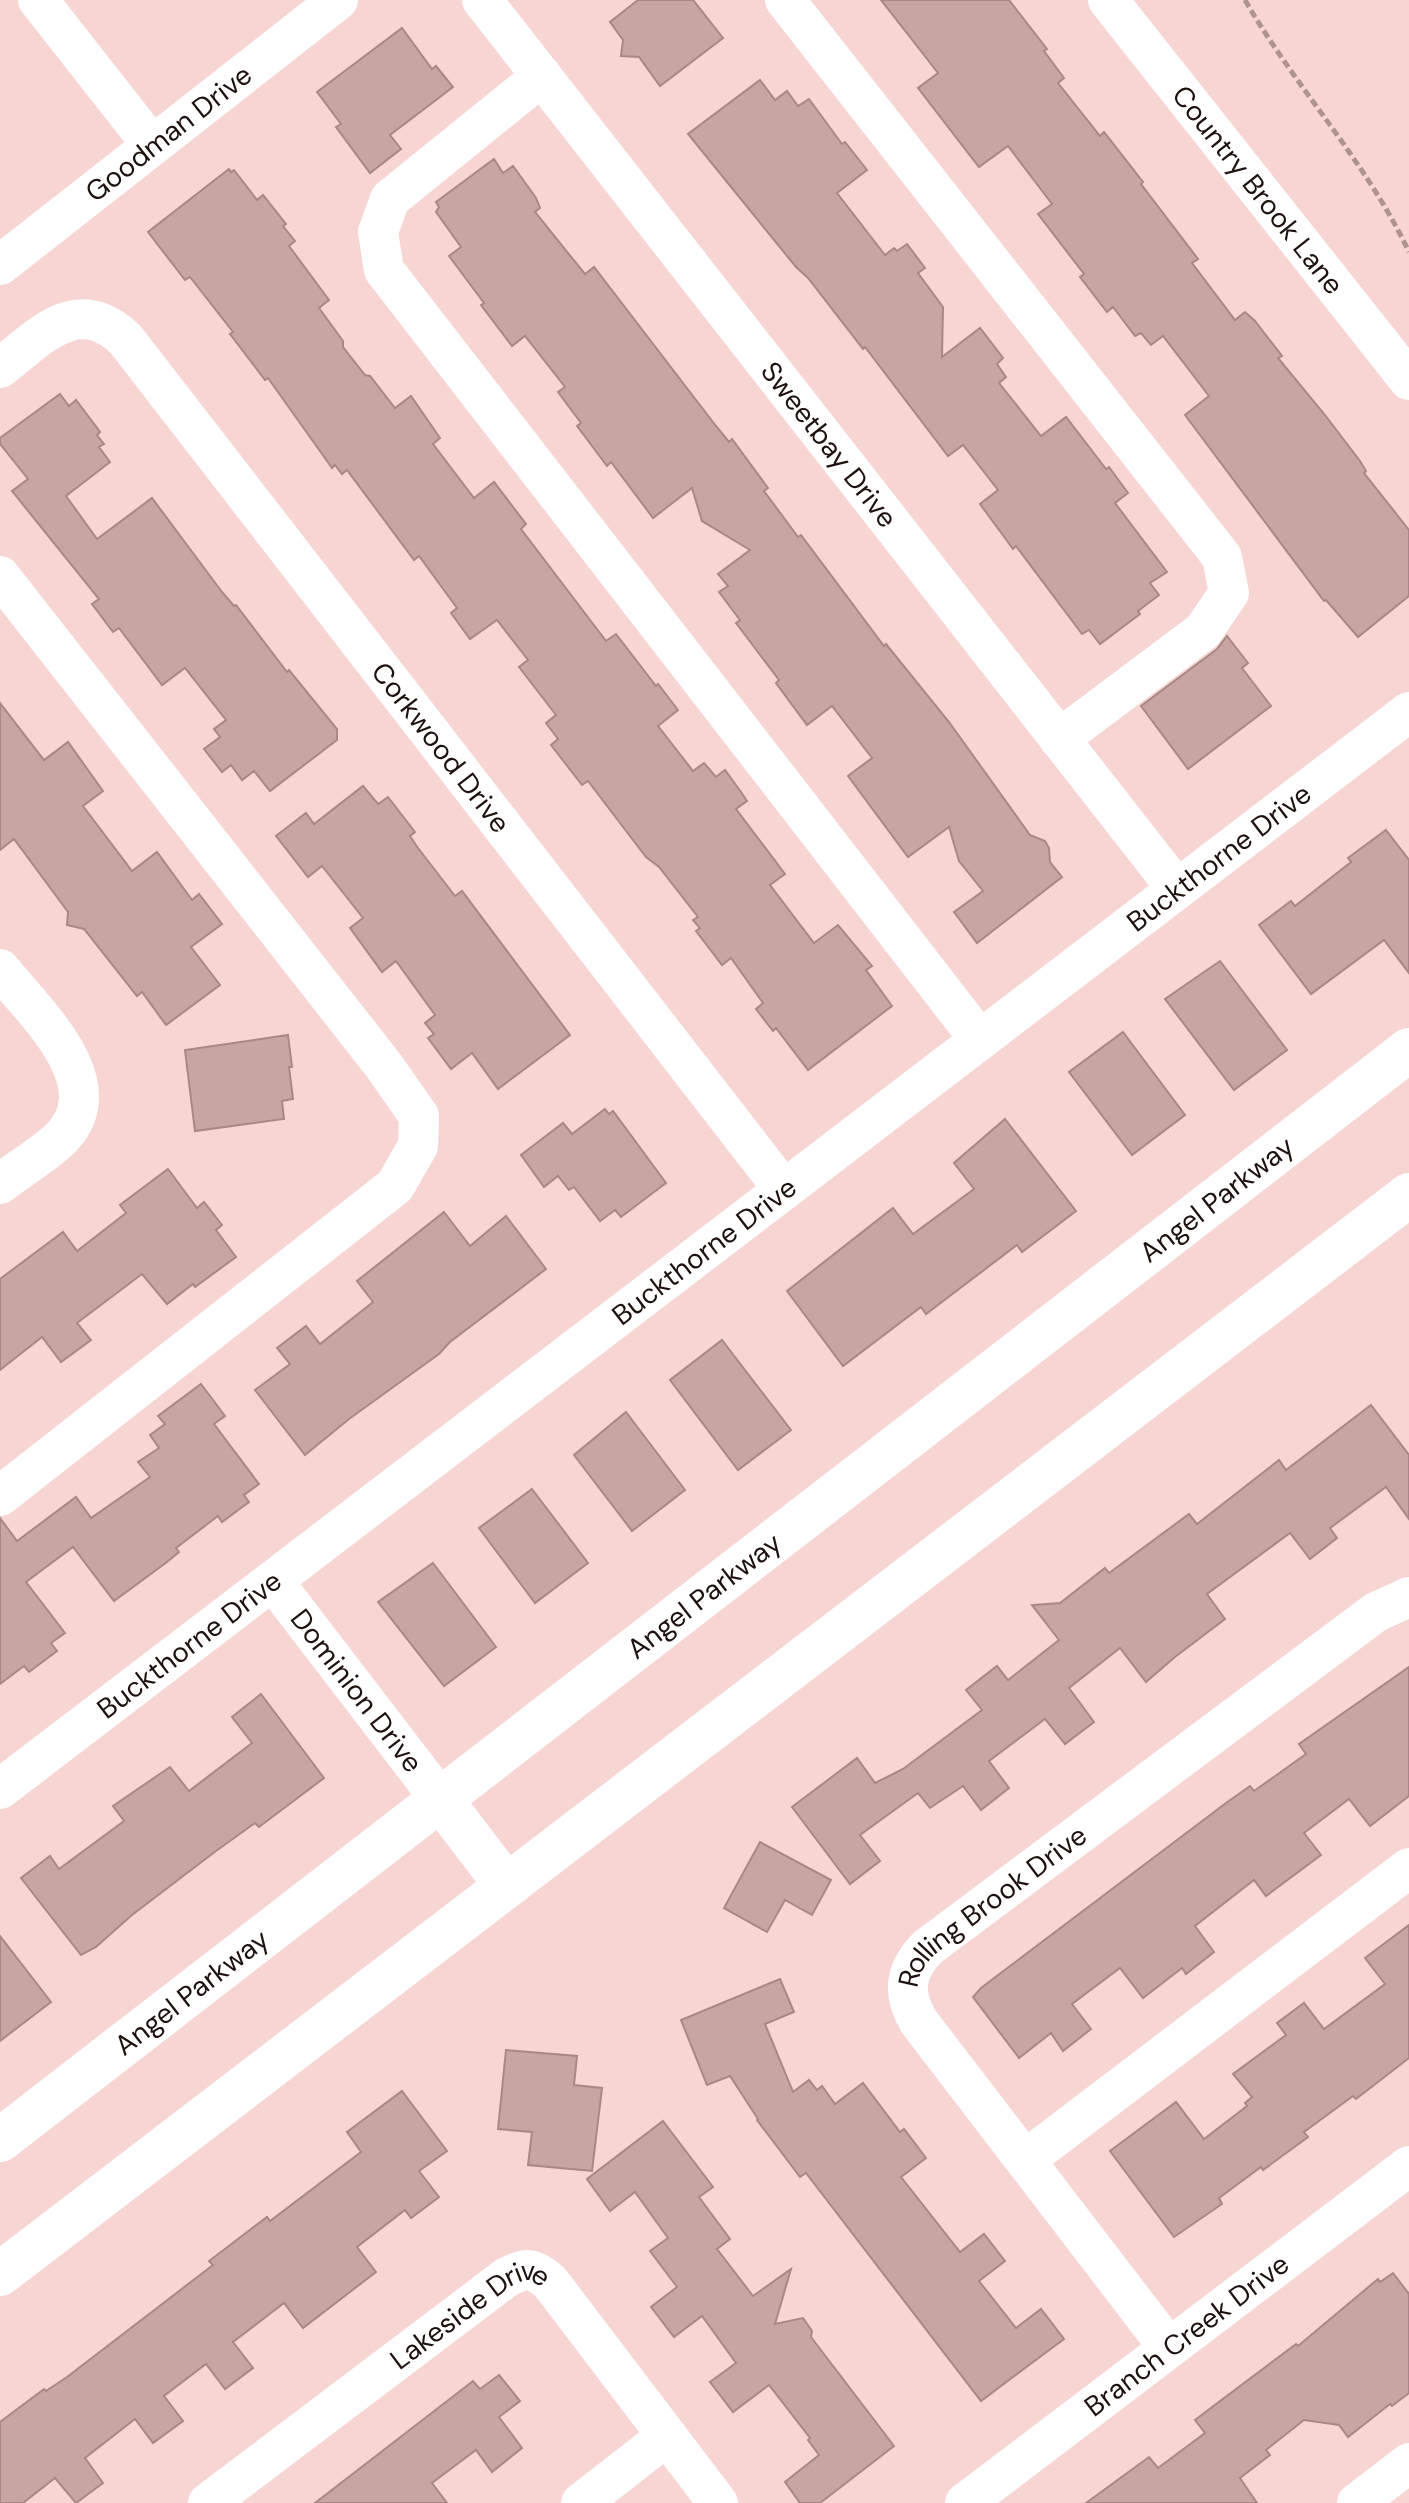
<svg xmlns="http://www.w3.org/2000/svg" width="1409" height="2503" font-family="'DM Sans',sans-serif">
	<rect width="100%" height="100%" fill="#f7d5d2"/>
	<g fill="#c6a5a2" stroke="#a88886" stroke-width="2">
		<path d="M 638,0 L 693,0 L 723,38 L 660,86 L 639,57 L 621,56 L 623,40 L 610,22 Z"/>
		<path d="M 881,0 L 1009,0 L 1047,49 L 1044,51 L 1064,78 L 1058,83 L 1100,136 L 1104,132 L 1143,182 L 1141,184 L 1198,259 L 1192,263 L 1235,320 L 1245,312 L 1255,321 L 1282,356 L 1278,358 L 1325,415 L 1360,461 L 1366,471 L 1364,473 L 1409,530 L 1409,596 L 1358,637 L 1326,600 L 1324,601 L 1185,415 L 1209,396 L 1163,336 L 1151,345 L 1141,333 L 1135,336 L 1113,307 L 1107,312 L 1080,277 L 1084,274 L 1038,214 L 1052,204 L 1008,146 L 979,167 L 918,88 L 938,73 Z"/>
		<path d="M 402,28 L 432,69 L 436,66 L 453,87 L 390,135 L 401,149 L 370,173 L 336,127 L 341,124 L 317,92 Z"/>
		<path d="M 760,80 L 775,100 L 787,91 L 798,106 L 809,99 L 842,144 L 845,142 L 867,170 L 837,193 L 885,255 L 894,248 L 897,251 L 907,244 L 925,268 L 918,273 L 943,307 L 942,357 L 980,328 L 1003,358 L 997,364 L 1006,377 L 999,383 L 1041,436 L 1066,417 L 1106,469 L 1109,467 L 1128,493 L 1115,503 L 1167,572 L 1150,583 L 1159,595 L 1138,611 L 1140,614 L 1100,644 L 1089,630 L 1082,634 L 1016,546 L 1013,549 L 980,504 L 998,490 L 963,445 L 948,456 L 865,347 L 863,349 L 808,278 L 796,267 L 688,134 Z"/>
		<path d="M 494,159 L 503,173 L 513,166 L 536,198 L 540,208 L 535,212 L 572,258 L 585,274 L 594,267 L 716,426 L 729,442 L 732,439 L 768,488 L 764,491 L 798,537 L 801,535 L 884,646 L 886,644 L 949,722 L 1030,835 L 1045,841 L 1049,848 L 1050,862 L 1062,877 L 977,943 L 954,912 L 983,891 L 959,861 L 949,827 L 908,857 L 848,776 L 872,758 L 832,706 L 807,725 L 776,683 L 779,680 L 736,623 L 740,620 L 719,592 L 728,586 L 718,574 L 750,550 L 702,521 L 692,488 L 653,518 L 611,462 L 607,466 L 577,426 L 581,423 L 558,392 L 565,387 L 525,336 L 512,346 L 481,305 L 484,303 L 449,256 L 461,247 L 436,212 L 439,207 L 436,202 Z"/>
		<path d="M 229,169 L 231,172 L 234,170 L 257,200 L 263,195 L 286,224 L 283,226 L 295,241 L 289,246 L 329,300 L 319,308 L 343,341 L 343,347 L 365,375 L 370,376 L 395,408 L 411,396 L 440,438 L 433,444 L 474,498 L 494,482 L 526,524 L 521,529 L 606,641 L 616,634 L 656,686 L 658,684 L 678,710 L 658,726 L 693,771 L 704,763 L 716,777 L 725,770 L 741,792 L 747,801 L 736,809 L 785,874 L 770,885 L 814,943 L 838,925 L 872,966 L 866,970 L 892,1006 L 808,1070 L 776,1028 L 773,1031 L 756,1009 L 763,1003 L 731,958 L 722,965 L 696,931 L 700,928 L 693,920 L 698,917 L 659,867 L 646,857 L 588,781 L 582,785 L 551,745 L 558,739 L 546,723 L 556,715 L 519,667 L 528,660 L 497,620 L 470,639 L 451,613 L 457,608 L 419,556 L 414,560 L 347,470 L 342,474 L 335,465 L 332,468 L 268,378 L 265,380 L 230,334 L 233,332 L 190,277 L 185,280 L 148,232 Z"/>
		<path d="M 60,394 L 69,406 L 76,400 L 100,432 L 97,435 L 104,444 L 99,447 L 110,462 L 66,496 L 97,539 L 152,498 L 222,592 L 234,606 L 236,605 L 287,672 L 289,670 L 337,729 L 337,740 L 270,791 L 254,771 L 242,780 L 231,765 L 222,772 L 204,749 L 220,737 L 214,729 L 226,720 L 185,668 L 162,685 L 119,628 L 113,632 L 92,604 L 99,599 L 12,491 L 28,479 L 0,444 L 0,438 Z"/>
		<path d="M 1227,636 L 1248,663 L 1242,668 L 1271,706 L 1188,769 L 1141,706 L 1217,649 Z"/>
		<path d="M 0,703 L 44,760 L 68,742 L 103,791 L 83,806 L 132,871 L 157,852 L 192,900 L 199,894 L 222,924 L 191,947 L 220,985 L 166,1025 L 142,992 L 137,996 L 84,929 L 67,925 L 68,912 L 14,839 L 0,850 Z"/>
		<path d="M 363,786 L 378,804 L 388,797 L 415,832 L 410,836 L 418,848 L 455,896 L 462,891 L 570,1035 L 498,1089 L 472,1053 L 451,1069 L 428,1038 L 434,1034 L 425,1023 L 435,1015 L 396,961 L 382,972 L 350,928 L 363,918 L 322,866 L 308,877 L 276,836 L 306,813 L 314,824 Z"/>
		<path d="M 1386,830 L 1409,860 L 1409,973 L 1384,940 L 1311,994 L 1259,925 L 1291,901 L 1295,906 L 1351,862 L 1348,858 Z"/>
		<path d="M 1220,961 L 1287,1050 L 1234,1090 L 1165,999 Z"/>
		<path d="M 1123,1032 L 1185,1115 L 1132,1155 L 1069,1072 Z"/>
		<path d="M 288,1035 L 292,1067 L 289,1067 L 293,1099 L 282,1101 L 284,1119 L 195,1131 L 185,1050 Z"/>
		<path d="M 605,1109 L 609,1114 L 613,1111 L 666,1183 L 621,1217 L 615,1210 L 600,1221 L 574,1187 L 569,1190 L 558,1176 L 544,1187 L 521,1155 L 563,1123 L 572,1134 Z"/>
		<path d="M 1005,1119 L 1076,1211 L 1022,1252 L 1017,1245 L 926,1314 L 921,1307 L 843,1366 L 787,1291 L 893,1208 L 913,1234 L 974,1189 L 954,1163 Z"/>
		<path d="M 168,1169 L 197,1208 L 204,1202 L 222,1225 L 216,1230 L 236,1257 L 195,1287 L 193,1284 L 167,1304 L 142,1274 L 77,1323 L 91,1340 L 61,1362 L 42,1337 L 0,1370 L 0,1279 L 63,1232 L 77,1251 L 126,1213 L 120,1205 Z"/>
		<path d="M 444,1212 L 470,1246 L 506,1216 L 546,1269 L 450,1342 L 439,1354 L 349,1419 L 305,1455 L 255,1390 L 290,1364 L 277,1348 L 306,1326 L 320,1344 L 373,1302 L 357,1281 Z"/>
		<path d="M 722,1340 L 791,1430 L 738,1470 L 670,1380 Z"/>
		<path d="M 201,1384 L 225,1416 L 214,1424 L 259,1484 L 244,1495 L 249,1502 L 222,1522 L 218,1516 L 176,1548 L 179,1552 L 167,1562 L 114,1601 L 73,1547 L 26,1582 L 65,1633 L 51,1643 L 57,1651 L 29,1672 L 24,1666 L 0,1684 L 0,1518 L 17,1541 L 76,1497 L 91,1518 L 150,1477 L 138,1462 L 159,1448 L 150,1435 L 165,1424 L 158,1416 Z"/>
		<path d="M 1371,1405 L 1409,1455 L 1409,1519 L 1386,1487 L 1330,1528 L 1337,1538 L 1310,1559 L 1290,1533 L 1207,1594 L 1225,1619 L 1175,1657 L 1146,1682 L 1120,1648 L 1069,1688 L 1094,1722 L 1065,1744 L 1045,1719 L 989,1761 L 1009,1788 L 981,1810 L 963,1786 L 930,1808 L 918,1793 L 860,1835 L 880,1861 L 850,1884 L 792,1807 L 857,1758 L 875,1783 L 903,1769 L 982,1710 L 966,1690 L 997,1666 L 1008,1680 L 1059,1640 L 1032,1605 L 1060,1603 L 1105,1568 L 1109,1573 L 1189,1514 L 1197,1524 L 1279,1460 L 1286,1470 Z"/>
		<path d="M 626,1412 L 685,1490 L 632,1531 L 574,1455 Z"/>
		<path d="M 532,1489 L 588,1563 L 535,1603 L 479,1528 Z"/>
		<path d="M 433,1563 L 496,1647 L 444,1686 L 378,1602 Z"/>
		<path d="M 1409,1667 L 1409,1796 L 1370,1826 L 1349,1799 L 1304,1833 L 1321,1855 L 1266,1896 L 1254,1880 L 1195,1926 L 1214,1952 L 1186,1974 L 1182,1968 L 1143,1998 L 1120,1968 L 1072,2004 L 1091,2029 L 1063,2051 L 1051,2033 L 1019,2058 L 973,1997 L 981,1988 L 1226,1803 L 1250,1786 L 1254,1791 L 1306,1754 L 1299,1744 Z"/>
		<path d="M 261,1694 L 324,1778 L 259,1827 L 255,1823 L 216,1851 L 132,1915 L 96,1947 L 81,1955 L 21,1878 L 50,1856 L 59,1869 L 124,1821 L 113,1806 L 170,1767 L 189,1791 L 252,1743 L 232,1717 Z"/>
		<path d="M 760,1842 L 831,1880 L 812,1915 L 785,1900 L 767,1932 L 724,1908 Z"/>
		<path d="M 1409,1925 L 1409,2058 L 1356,2099 L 1353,2096 L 1304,2132 L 1308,2137 L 1263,2170 L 1261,2167 L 1219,2198 L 1222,2204 L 1174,2237 L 1110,2151 L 1176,2102 L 1204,2139 L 1247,2106 L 1245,2103 L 1252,2097 L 1233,2074 L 1286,2035 L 1277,2023 L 1304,2003 L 1324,2029 L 1385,1984 L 1365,1958 Z"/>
		<path d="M 0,1936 L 51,2002 L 0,2041 Z"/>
		<path d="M 780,1979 L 794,2012 L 765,2024 L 793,2092 L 809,2080 L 817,2090 L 822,2086 L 835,2104 L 863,2083 L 900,2132 L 904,2129 L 926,2158 L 901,2177 L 960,2252 L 984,2234 L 1005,2261 L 979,2281 L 1016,2328 L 1041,2309 L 1064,2339 L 981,2401 L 806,2173 L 800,2177 L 757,2120 L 758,2119 L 730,2076 L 707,2085 L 681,2020 Z"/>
		<path d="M 506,2050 L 577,2056 L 574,2085 L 602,2088 L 592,2171 L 528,2165 L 532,2132 L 498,2129 Z"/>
		<path d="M 402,2091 L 447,2151 L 419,2171 L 439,2197 L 411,2218 L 405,2210 L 357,2247 L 376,2272 L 303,2328 L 284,2303 L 233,2342 L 253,2368 L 225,2389 L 206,2364 L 164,2396 L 183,2421 L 153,2443 L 135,2419 L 85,2458 L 103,2483 L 76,2503 L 55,2478 L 23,2503 L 0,2503 L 0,2422 L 44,2389 L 46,2391 L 67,2377 L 213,2265 L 209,2261 L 267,2217 L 270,2221 L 361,2152 L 347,2132 Z"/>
		<path d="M 663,2121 L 713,2187 L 699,2197 L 730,2239 L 717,2249 L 753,2296 L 791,2269 L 775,2324 L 803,2318 L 812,2331 L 811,2337 L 894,2446 L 820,2503 L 800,2503 L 785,2482 L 819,2455 L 808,2440 L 810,2438 L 769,2385 L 733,2412 L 710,2382 L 736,2363 L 702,2316 L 674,2337 L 651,2307 L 677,2287 L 650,2251 L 668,2238 L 635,2192 L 610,2211 L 587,2179 Z"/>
		<path d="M 1393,2273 L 1409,2294 L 1409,2393 L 1392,2406 L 1390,2404 L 1348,2437 L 1339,2425 L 1304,2420 L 1266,2450 L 1270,2455 L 1240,2478 L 1257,2503 L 1086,2503 L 1149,2457 L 1158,2468 L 1205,2433 L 1195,2420 L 1296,2344 L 1298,2346 L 1378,2279 L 1380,2282 Z"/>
		<path d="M 499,2375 L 520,2401 L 499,2417 L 522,2448 L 492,2472 L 476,2450 L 432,2483 L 447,2503 L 315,2503 L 473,2381 L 480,2389 Z"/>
	</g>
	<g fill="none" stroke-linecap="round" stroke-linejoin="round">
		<path stroke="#ae9391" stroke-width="5" stroke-dasharray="8 4" stroke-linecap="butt" d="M 1245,0 C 1295,87 1366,161 1409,252"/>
		<g stroke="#fff" stroke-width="40">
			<path d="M 38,0 L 152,145"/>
			<path id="s1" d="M 482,0 L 1177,889"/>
			<path d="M 785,0 L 1222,557 L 1229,593 L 1203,631 L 1059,739"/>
			<path id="s2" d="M 1108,0 L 1409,380"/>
			<path d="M 542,76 L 390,199 L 378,232 L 384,270 L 980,1040"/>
			<path id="s3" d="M 0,265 L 338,0"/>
			<path id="s4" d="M 0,368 C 41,336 78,293 126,340 L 784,1190"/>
			<path d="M 0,576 L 384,1066 L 419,1116 L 418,1146 L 395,1186 L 0,1496"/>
			<path d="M 0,969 C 34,1012 116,1084 60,1139 C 42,1156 19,1169 0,1184"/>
			<path id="s5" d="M 273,1581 L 441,1800"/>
			<path id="s6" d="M 0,1789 L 1409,712"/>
			<path d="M 1025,2160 L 1409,1868"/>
			<path id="s7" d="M 1169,2348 L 919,2022 C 902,1994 904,1971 928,1947 L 1376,1612 L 1409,1597"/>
			<path id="s8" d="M 208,2503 L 507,2277 C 528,2267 531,2267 550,2282 L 718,2503"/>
			<path d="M 581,2503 L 667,2436"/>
			<path id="s9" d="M 965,2503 L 1409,2166"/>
			<path d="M 1357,2503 L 1409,2463"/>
		</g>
		<g stroke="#fff" stroke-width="44">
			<path d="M 441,1800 L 506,1885"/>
			<path id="s10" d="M 0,2140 L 1409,1050"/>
			<path d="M 0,2274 L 1409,1195"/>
		</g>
	</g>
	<g text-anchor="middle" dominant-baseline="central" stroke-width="8" stroke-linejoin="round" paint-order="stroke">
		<g font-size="28" fill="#1e1211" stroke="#fff">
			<text stroke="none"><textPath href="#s3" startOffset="214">Goodman Drive</textPath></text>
			<text stroke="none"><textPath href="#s2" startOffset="242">Country Brook Lane</textPath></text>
			<text stroke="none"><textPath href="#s1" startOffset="564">Sweetbay Drive</textPath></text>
			<text stroke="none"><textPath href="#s4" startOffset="662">Corkwood Drive</textPath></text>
			<text stroke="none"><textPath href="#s6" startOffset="1534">Buckthorne Drive</textPath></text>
			<text stroke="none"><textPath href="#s10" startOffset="1538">Angel Parkway</textPath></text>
			<text stroke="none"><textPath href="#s6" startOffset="886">Buckthorne Drive</textPath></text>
			<text stroke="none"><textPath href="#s10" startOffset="890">Angel Parkway</textPath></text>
			<text stroke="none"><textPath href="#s6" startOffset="238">Buckthorne Drive</textPath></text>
			<text stroke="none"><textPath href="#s5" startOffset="138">Dominion Drive</textPath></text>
			<text stroke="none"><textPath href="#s7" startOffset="568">Rolling Brook Drive</textPath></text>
			<text stroke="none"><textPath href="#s10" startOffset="242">Angel Parkway</textPath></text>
			<text stroke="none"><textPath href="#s8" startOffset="326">Lakeside Drive</textPath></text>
			<text stroke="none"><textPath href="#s9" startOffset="278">Branch Creek Drive</textPath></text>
		</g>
	</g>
</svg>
